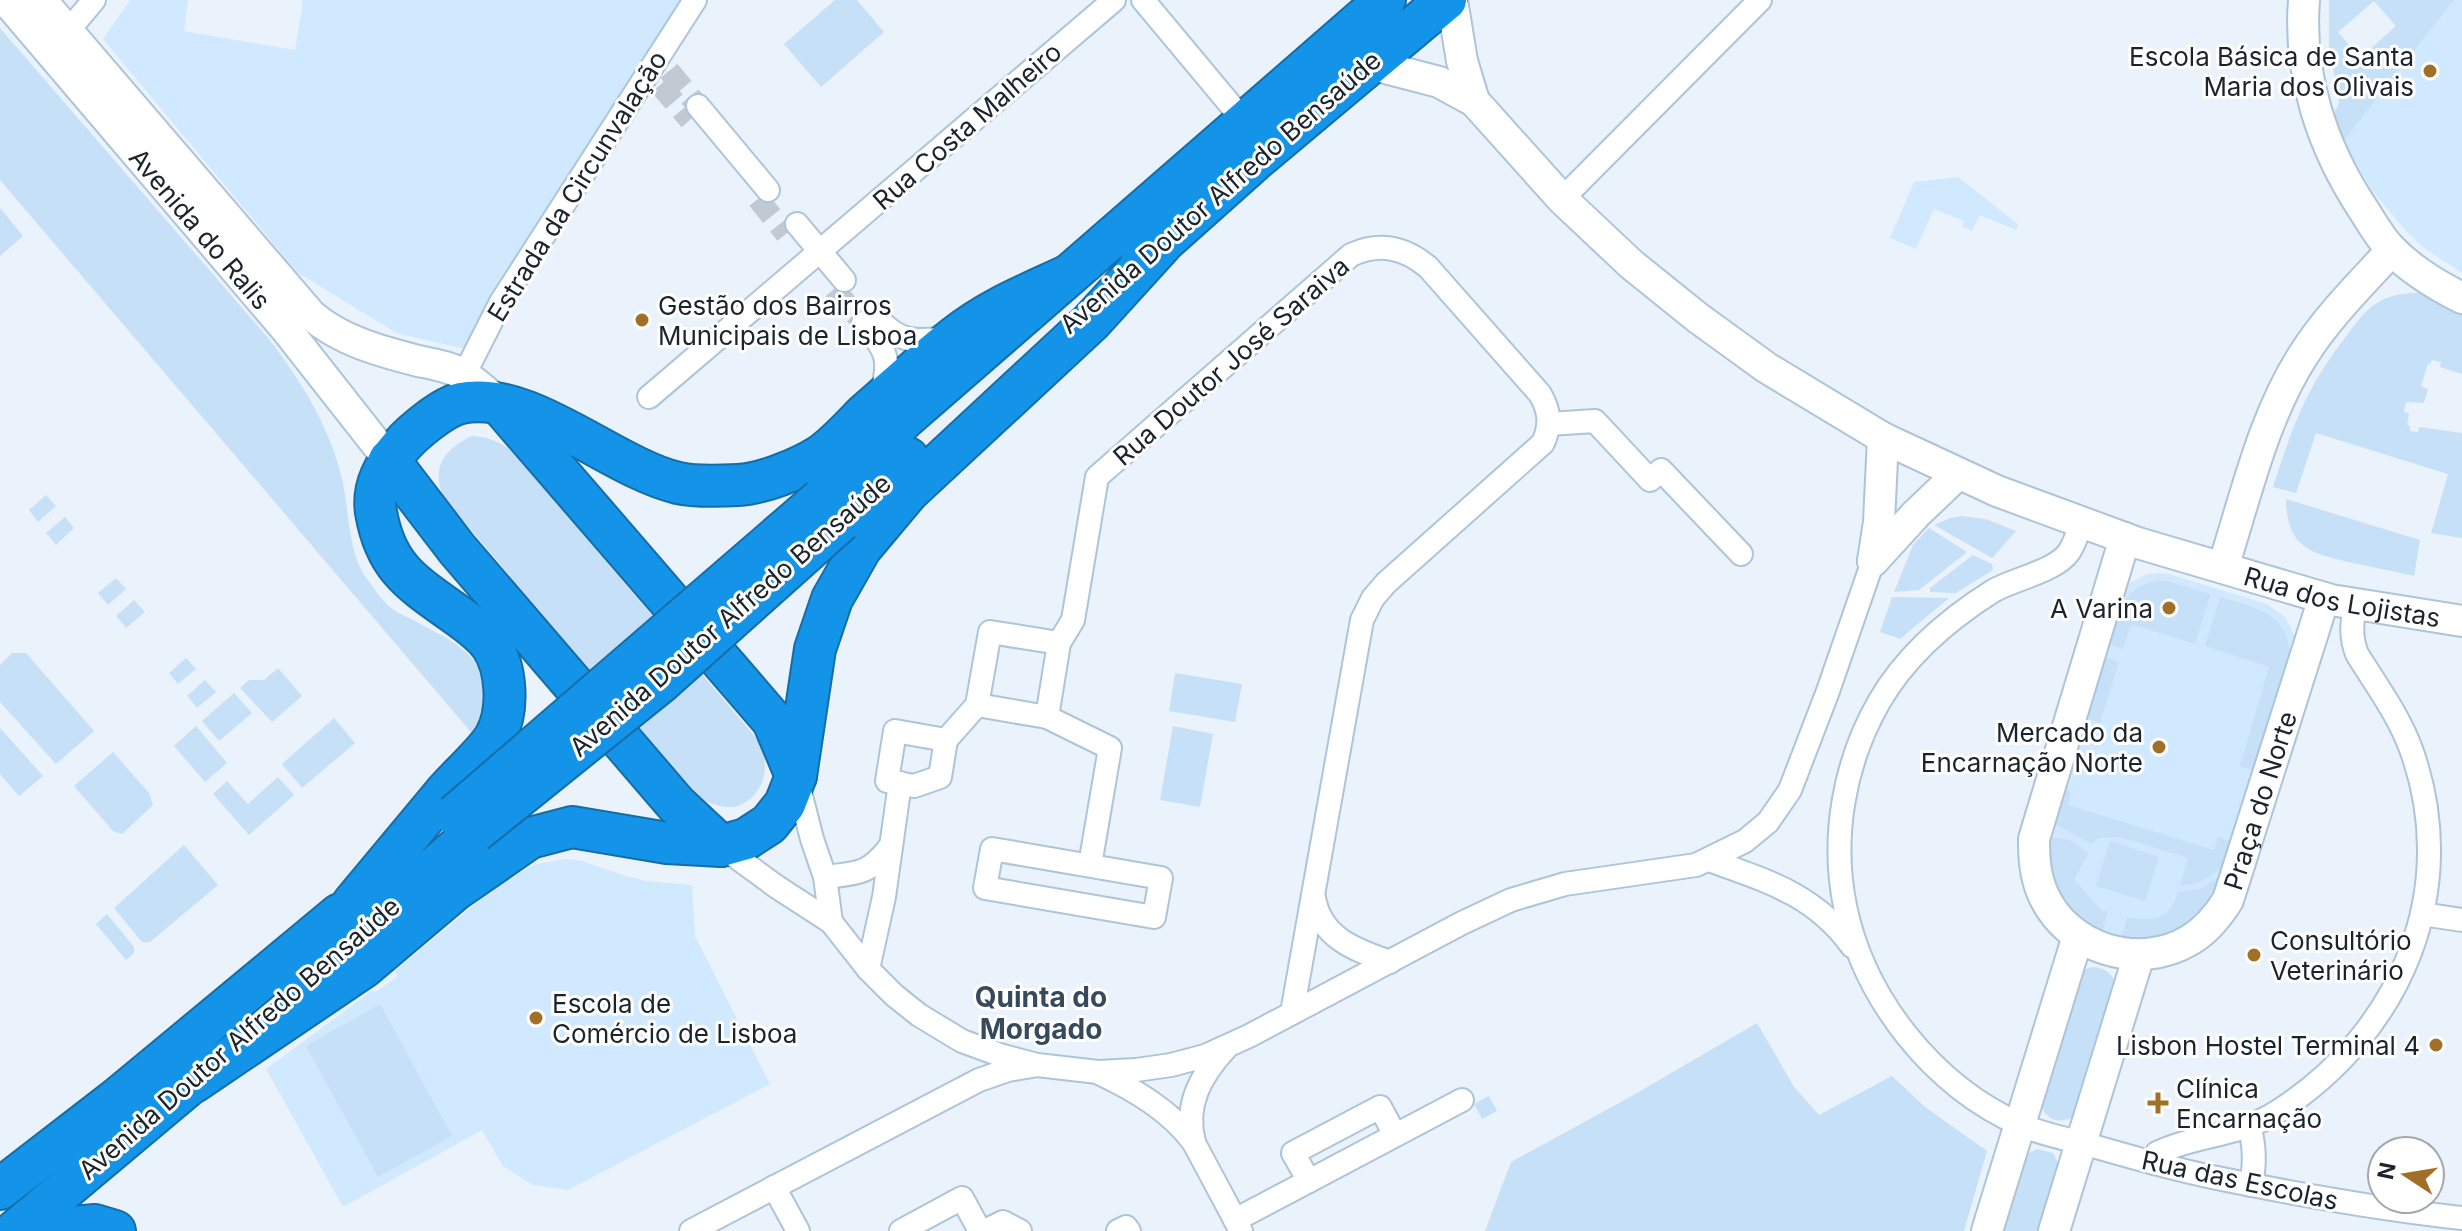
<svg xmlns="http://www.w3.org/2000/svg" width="2462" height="1231" font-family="Inter,sans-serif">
	<rect width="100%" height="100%" fill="#eaf3fc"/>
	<g fill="#d1e9ff">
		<path d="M 130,0 L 188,0 L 184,31 L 295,50 L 303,0 L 684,0 L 465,349 L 396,333 L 297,272 L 103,39 Z"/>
		<path d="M 2454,0 L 2462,0 L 2462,273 L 2424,248 L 2405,230 L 2371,189 L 2344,141 Z"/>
		<path d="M 1958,177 L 2018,224 L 2016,230 L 1980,215 L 1972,231 L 1962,227 L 1964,221 L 1934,209 L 1916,249 L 1890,238 L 1914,182 Z"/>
		<path d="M 2158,573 L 2169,574 L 2267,604 L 2285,617 L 2296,638 L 2240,848 L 2200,924 L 2100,941 L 2041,858 L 2126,585 L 2147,574 Z"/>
		<path d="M 566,859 L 582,861 L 626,876 L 647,881 L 692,885 L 695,936 L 770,1084 L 568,1190 L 533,1185 L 503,1166 L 482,1130 L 343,1207 L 266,1069 L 373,990 L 375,992 L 397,977 L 395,971 L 479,901 L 514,876 L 536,864 Z"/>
	</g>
	<g fill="#c6e0f8" fill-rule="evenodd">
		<path d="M 835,0 L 857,0 L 884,32 L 821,87 L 784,44 Z"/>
		<path d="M 2329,0 L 2454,0 L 2344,141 L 2334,113 L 2339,103 L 2329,45 ZM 2374,1 L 2396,26 L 2360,58 L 2338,32 Z"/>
		<path d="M 0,28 L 269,339 C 301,381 330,427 342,479 C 349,508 348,555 367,579 C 374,588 381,600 390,607 C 397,613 408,617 417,622 C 451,641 490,656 487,704 C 486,715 480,728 476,738 L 0,180 Z"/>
		<path d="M 0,208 L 23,236 L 0,256 Z"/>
		<path d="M 2418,293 L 2462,309 L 2462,374 L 2440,367 L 2441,362 L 2432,360 L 2430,364 L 2428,364 L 2421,386 L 2428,389 L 2424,403 L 2406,402 L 2404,412 L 2409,413 L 2407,425 L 2410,426 L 2410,431 L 2418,432 L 2419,427 L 2462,433 L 2462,538 L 2431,533 L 2448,474 L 2316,433 L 2296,493 L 2273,487 C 2293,425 2306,387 2348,334 C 2357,321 2368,307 2382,300 C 2394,294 2406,293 2418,293 Z"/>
		<path d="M 472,436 C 489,437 499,441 513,452 L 757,739 C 771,761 767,793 740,805 C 727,811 709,803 697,797 L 443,497 C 431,466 445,449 472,436 Z"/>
		<path d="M 46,495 L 56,506 L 38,522 L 29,510 Z"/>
		<path d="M 2286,499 L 2420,540 L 2414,576 C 2394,572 2374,567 2353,563 C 2311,553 2287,549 2286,499 Z"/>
		<path d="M 1962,516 L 1986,519 L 2016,531 L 1992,558 L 1934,525 L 1950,518 Z"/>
		<path d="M 65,517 L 74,528 L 56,545 L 46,533 Z"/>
		<path d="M 1929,528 L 1967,552 L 1919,590 L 1894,592 L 1913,545 Z"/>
		<path d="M 1973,555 L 1992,564 L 1993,570 L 1956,593 L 1930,592 L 1930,588 Z"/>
		<path d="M 116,578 L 126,589 L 108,605 L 98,593 Z"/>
		<path d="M 2155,581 L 2167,581 L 2211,594 L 2195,644 L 2134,625 L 2130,627 L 2123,649 L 2108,644 C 2118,613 2120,591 2155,581 Z"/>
		<path d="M 1892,597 L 1949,598 L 1900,639 L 1880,632 Z"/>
		<path d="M 2220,597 C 2259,609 2296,615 2288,666 L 2255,771 L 2240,766 L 2269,667 L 2205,646 Z"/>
		<path d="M 134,600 L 145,612 L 126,628 L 116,616 Z"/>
		<path d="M 12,653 L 26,653 L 94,731 L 56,764 L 0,702 L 0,665 Z"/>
		<path d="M 2104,657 L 2119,662 L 2100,723 L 2085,718 Z"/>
		<path d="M 186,658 L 196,669 L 178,684 L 169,673 Z"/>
		<path d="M 278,668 L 302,696 L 272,722 L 240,688 L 249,680 L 264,680 Z"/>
		<path d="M 1175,673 L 1242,684 L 1235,722 L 1169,711 Z"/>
		<path d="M 205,680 L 216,692 L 197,708 L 187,696 Z"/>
		<path d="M 234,693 L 252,713 L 219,741 L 202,721 Z"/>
		<path d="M 334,718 L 355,743 L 302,788 L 282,764 Z"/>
		<path d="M 196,726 L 227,763 L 205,782 L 174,746 Z"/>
		<path d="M 1173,726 L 1213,734 L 1200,807 L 1160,800 Z"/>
		<path d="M 0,728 L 43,776 L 19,796 L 0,774 Z"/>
		<path d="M 113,752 L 149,793 L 153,805 L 122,834 L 113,831 L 74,786 Z"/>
		<path d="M 278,777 L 294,795 L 249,835 L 213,794 L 227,781 L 248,804 Z"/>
		<path d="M 2063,789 L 2071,792 L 2068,805 L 2214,850 L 2218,837 L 2233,842 L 2225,868 C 2207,874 2203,887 2180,885 L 2188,858 L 2119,837 L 2098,838 L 2092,844 L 2052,823 Z"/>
		<path d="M 2051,837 L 2070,840 L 2089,853 L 2074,879 L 2101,910 L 2108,912 L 2102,933 C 2079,920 2060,904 2051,878 C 2047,867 2049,852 2048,840 Z"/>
		<path d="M 2110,841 L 2159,857 L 2145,901 L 2096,886 Z"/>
		<path d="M 184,845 L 218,885 L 150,942 L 142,942 L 114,908 Z"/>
		<path d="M 2219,877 L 2222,878 C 2202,925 2171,942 2121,939 L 2127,918 C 2155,920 2169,921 2178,892 L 2200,889 Z"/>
		<path d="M 107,914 L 134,947 L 134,953 L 126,960 L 96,924 Z"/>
		<path d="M 2093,967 C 2106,968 2113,974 2116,986 L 2077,1114 C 2062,1126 2045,1121 2040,1103 L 2079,975 L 2085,969 Z"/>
		<path d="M 380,1004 L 452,1136 L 378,1177 L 306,1046 Z"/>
		<path d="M 1757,1023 L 1794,1087 L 1819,1115 L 1892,1076 L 1925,1107 L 1987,1151 L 1964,1231 L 1485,1231 L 1511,1162 L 1630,1097 Z"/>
		<path d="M 1489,1096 L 1497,1111 L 1482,1119 L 1474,1104 Z"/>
		<path d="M 2037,1149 L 2053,1153 L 2060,1167 L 2042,1231 L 1999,1231 L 2023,1156 Z"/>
	</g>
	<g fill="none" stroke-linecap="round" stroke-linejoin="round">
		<g stroke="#c1cad2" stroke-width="22" stroke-dasharray="22 11" stroke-linecap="butt">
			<path d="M 669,71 L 698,106"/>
			<path d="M 660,85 L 690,120"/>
			<path d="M 758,199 L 786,234"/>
			<path d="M 834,289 L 863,323"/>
		</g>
		<defs>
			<g id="street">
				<path d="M 1143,0 L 1244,121"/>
				<path d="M 68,31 L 94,0"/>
				<path d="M 698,106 L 768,190"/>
				<path d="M 1562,199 L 1760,0"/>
				<path d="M 797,224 L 844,280"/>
				<path d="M 873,314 C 898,341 910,343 946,338"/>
				<path d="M 863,323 C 888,353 891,358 881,397"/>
				<path d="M 464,375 L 501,302 L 695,0"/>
				<path d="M 649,397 L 1114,0"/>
				<path d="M 1549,424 L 1595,421 L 1650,480 L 1661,470 L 1741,554"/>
				<path d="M 2081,523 C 2078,533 2075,543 2069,552 C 2056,571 2014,579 1993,591 C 1947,620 1906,655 1879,702 C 1844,763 1831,837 1845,906 C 1864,999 1933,1086 2021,1125 C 2041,1134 2064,1138 2086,1144 C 2127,1156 2169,1168 2212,1177 C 2295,1194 2378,1209 2462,1218"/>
				<path d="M 1059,643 L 1073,620 L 1097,477 L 1351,255 C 1379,242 1404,247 1428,267 L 1540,394 C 1550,411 1551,425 1543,443 L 1386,583 L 1373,598 L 1362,620 L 1292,1013"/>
				<path d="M 1047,717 L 1110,748 L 1090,865"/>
				<path d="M 895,731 L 946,740 L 940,777 L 914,786 L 887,781 Z"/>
				<path d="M 946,740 L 977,705 L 990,632 L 1059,643 L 1047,717 L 977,705"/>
				<path d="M 797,780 L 812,839 L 825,877 L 831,922"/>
				<path d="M 721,846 L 777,887 L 831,922 L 868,969 L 894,995 L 919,1015 L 962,1041 L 1003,1056 L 1037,1065 L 1098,1072 L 1136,1070 L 1171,1065 L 1205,1056 L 1249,1036 L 1462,923 L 1511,900 L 1565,884 L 1696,865 L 1745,841 L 1768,822 L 1790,790 L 1828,691 L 1873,561"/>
				<path d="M 992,849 L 1161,878 L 1154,917 L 985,888 Z"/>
				<path d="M 1709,860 C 1767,881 1814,894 1852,946"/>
				<path d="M 825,877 C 857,873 868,875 889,848"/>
				<path d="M 1314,898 C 1321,938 1355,950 1390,962"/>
				<path d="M 2422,914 L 2462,920"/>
				<path d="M 868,969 L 884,897 L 900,783"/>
				<path d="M 1099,1073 C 1135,1090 1171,1111 1194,1143 L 1241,1231"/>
				<path d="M 2249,1126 C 2255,1145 2255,1165 2251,1185"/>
				<path d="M 1395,1135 L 1380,1107 L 1293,1153 L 1309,1181 L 1462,1100"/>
				<path d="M 1194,1142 C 1184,1105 1201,1075 1226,1048"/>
				<path d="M 2154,1163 L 2157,1153 C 2194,1135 2240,1136 2277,1112 C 2401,1033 2462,890 2411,749 C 2398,714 2376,685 2357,654 C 2350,636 2352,623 2355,605"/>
				<path d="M 774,1187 L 798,1231"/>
				<path d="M 1235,1220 L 1309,1181"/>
				<path d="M 691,1231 L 979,1080 L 1008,1070 L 1032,1066"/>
				<path d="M 901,1231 L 962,1198 L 980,1231"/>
				<path d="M 985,1231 L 1003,1222 L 1020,1231"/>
				<path d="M 1118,1231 L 1126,1227 L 1129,1231"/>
			</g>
			<g id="secondary">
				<path id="s1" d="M 6,0 L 286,329 L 389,460"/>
				<path d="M 41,0 L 311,315 C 341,341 380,351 418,361 C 433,364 452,367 465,376 C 477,383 488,394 499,403"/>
				<path d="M 1452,0 L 1462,61 L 1474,101"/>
				<path d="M 2304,0 C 2298,75 2322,147 2363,209 C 2372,223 2380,238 2391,249 C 2410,269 2438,286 2462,298"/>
				<path id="s2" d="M 1370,64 L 1439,82 L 1474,101 L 1562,199 L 1631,264 L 1698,318 L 1767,368 L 1883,438 L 1997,491 L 2138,543 L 2331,600 L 2462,621"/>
				<path id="s3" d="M 2125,538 L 2034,839 C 2034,858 2035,876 2043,894 C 2067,949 2139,971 2190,940 C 2207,930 2218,916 2228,900 L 2324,598"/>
				<path d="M 1873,561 L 1879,522 L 1883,438"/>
				<path d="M 1873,561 L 1916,514 L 1958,474"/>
				<path d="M 2223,567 C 2246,496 2263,417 2304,354 C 2328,316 2362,283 2392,250"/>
				<path d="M 1987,1231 L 2078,936"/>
				<path d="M 2054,1231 L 2139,955"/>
			</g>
			<g id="highway">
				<path d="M 1141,262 L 1254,161 L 1446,0"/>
				<path d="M 504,409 L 773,721 L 796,776"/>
				<path d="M 389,460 L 457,549 L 676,804 L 721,846"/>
				<path d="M 821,499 L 905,418 L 1385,0"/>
				<path d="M 841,521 L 908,458"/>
				<path d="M 353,903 C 383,867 413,831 443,795 C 456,779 489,750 496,735 C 509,710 507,668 491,645 C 481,631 464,620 450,610 C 409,581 385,565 376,512 C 372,487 385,464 401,446 C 413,432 443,407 461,403 C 529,389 611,467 678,483 C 696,487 720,486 738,485 C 762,484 799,469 820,456 C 836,445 850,429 864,415 C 894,389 924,361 956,336 C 992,308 1026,295 1067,276"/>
				<path d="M 299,986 L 475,832"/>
				<path d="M 194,1082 L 364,967 L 455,890 L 530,838 L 572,827 L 667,843 L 721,846 L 746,839 L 769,824 L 785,804 L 796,776 L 815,649 L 832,599 L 861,548 L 908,492 L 1091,322 L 1161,245"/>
				<path d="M 0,1189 L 118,1098 L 340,914"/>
				<path d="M 15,1231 L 214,1064"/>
				<path d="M 28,1231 L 95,1225 L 115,1231"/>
			</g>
		</defs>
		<use href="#street" stroke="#adc4d9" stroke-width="26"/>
		<use href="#secondary" stroke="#adc4d9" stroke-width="34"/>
		<use href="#highway" stroke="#166da6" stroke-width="44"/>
		<use href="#street" stroke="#fff" stroke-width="22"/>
		<use href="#secondary" stroke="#fff" stroke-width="30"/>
		<use href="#highway" stroke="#1394e8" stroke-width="40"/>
		<defs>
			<g id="highway-bridge">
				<path d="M 455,815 L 821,499"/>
				<path d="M 475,832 L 660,683 L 841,521"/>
			</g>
		</defs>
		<use href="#highway-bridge" stroke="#166da6" stroke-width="44" stroke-linecap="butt"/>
		<use href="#highway-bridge" stroke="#1394e8" stroke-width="40"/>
	</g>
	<g fill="#a26f26" stroke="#fff" stroke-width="3">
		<circle cx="2430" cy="71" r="8"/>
		<circle cx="642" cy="320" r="8"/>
		<circle cx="2169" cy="608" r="8"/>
		<circle cx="2159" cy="747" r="8"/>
		<circle cx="2254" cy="955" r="8"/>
		<circle cx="536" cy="1018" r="8"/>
		<circle cx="2436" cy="1045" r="8"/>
		<path d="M2154 1091h8v8h8v8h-8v8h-8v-8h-8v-8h8z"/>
	</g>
	<g text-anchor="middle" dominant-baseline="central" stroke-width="6" stroke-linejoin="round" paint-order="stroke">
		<g font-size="26" fill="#1b242c" stroke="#fff" text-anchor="end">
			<text x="2414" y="56">Escola Básica de Santa<tspan x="2414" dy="30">Maria dos Olivais</tspan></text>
			<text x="658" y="305" text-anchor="start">Gestão dos Bairros<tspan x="658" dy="30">Municipais de Lisboa</tspan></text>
			<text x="2153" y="608">A Varina</text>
			<text x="2143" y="732">Mercado da<tspan x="2143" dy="30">Encarnação Norte</tspan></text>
			<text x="2270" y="940" text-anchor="start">Consultório<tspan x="2270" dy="30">Veterinário</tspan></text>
			<text x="552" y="1003" text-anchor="start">Escola de<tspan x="552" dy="30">Comércio de Lisboa</tspan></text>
			<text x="2420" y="1045">Lisbon Hostel Terminal 4</text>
			<text x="2176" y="1088" text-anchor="start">Clínica<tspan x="2176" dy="30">Encarnação</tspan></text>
		</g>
		<g font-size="26" fill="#1b242c" stroke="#fff">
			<text transform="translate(967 126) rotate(-41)">Rua Costa Malheiro</text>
			<text transform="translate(577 186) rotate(-58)">Estrada da Circunvalação</text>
			<text transform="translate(1220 192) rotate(-41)">Avenida Doutor Alfredo Bensaúde</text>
			<text stroke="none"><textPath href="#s1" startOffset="300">Avenida do Ralis</textPath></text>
			<text transform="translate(1231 361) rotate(-41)">Rua Doutor José Saraiva</text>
			<text stroke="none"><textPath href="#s2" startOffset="1132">Rua dos Lojistas</textPath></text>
			<text transform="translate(730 615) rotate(-41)">Avenida Doutor Alfredo Bensaúde</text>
			<text stroke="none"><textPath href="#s3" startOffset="704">Praça do Norte</textPath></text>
			<text transform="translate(239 1038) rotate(-41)">Avenida Doutor Alfredo Bensaúde</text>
			<text transform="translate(2240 1180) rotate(12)">Rua das Escolas</text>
		</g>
		<g font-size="28" font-weight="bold" fill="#374a5c" stroke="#fff">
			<text x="1041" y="997">Quinta do<tspan x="1041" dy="32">Morgado</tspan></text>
		</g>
	</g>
	<g transform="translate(2406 1175) rotate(282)"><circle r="38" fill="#ffffff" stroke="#a4a7ab" stroke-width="2"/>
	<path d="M0-6L14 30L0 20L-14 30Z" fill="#a26f26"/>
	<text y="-12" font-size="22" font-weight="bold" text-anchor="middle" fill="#1b242c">N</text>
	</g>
</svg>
